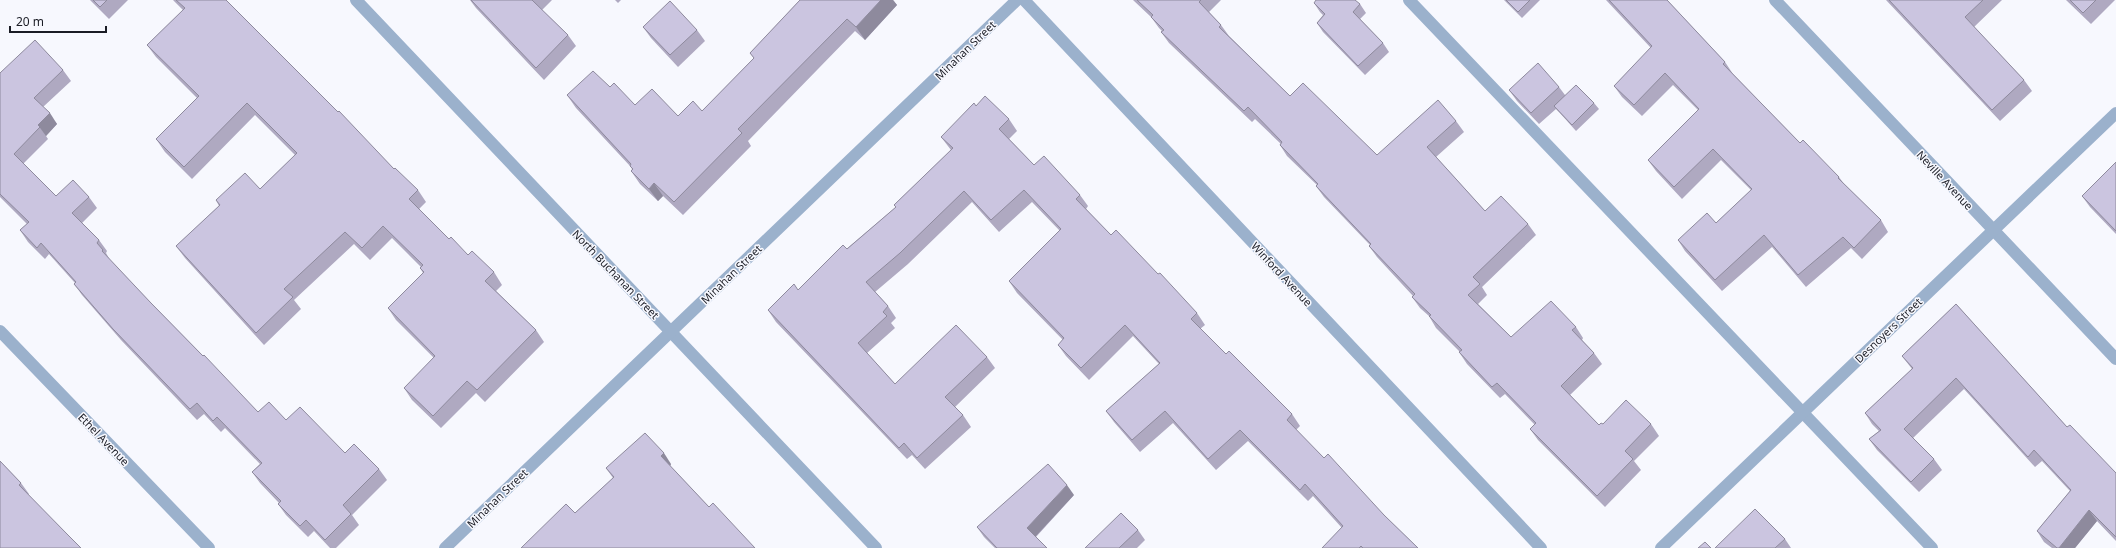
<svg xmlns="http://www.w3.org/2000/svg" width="2116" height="548" font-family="'Noto Sans',sans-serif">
	<rect width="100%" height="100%" fill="#f7f8fe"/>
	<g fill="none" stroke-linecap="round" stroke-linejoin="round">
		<path stroke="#9bb1cc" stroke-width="12" d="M 1409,0 L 1932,548"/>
		<g stroke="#9bb1cc" stroke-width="12">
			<path d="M 356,0 L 876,548"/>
			<path d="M 1024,0 L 1541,548"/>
			<path d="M 1775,0 L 2116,359"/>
			<path d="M 0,331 L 209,548"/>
			<path d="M 445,548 L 1017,0"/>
			<path d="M 1661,548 L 2116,113"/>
		</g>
	</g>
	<g fill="#afa9c1">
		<path d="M 90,0 L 128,0 L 109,19 Z"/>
		<path d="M 173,0 L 226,0 L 394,169 L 418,190 L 426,202 L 419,209 L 449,239 L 468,255 L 494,272 L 502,285 L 496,291 L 536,330 L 544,342 L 485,402 L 476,393 L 441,428 L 412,400 L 404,388 L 434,358 L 396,320 L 388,308 L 423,273 L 420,268 L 421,267 L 392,238 L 370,260 L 354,244 L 294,300 L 301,309 L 264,345 L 185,258 L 176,246 L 219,206 L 216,200 L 260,189 L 295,155 L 255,115 L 192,179 L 165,152 L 156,139 L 197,98 L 156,57 L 147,45 L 183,10 Z"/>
		<path d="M 470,0 L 552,0 L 542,10 L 568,35 L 576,46 L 544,80 L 476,8 Z"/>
		<path d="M 615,0 L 621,0 L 618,3 Z"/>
		<path d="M 800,0 L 893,0 L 897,5 L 865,40 L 855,31 L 748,141 L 751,146 L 683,215 L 663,196 L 658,201 L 640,184 L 631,171 L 632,169 L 630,166 L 576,108 L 567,95 L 610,87 L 635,105 L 678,116 L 702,111 L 754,58 L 750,53 Z"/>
		<path d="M 1133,0 L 1221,0 L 1209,12 L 1221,25 L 1229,36 L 1290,96 L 1377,155 L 1456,121 L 1464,132 L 1436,157 L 1485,211 L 1528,224 L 1536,235 L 1482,287 L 1487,295 L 1478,304 L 1511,337 L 1576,327 L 1583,338 L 1582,340 L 1594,353 L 1602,364 L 1570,395 L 1599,425 L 1603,424 L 1651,424 L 1659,436 L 1634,461 L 1641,470 L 1605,507 L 1538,440 L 1530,429 L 1535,425 L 1505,394 L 1500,398 L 1467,364 L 1459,352 L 1460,352 L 1436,328 L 1429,316 L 1420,308 L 1412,297 L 1413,296 L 1377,257 L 1369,246 L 1370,245 L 1324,197 L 1316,186 L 1317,185 L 1287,156 L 1280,145 L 1281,144 L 1255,119 L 1252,122 L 1169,43 L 1161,32 L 1162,31 L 1159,28 L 1151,17 Z"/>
		<path d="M 1504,0 L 1540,0 L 1522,18 Z"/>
		<path d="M 1606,0 L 1667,0 L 1725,62 L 1733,74 L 1800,143 L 1839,177 L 1844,184 L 1881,220 L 1888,232 L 1862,259 L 1851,248 L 1806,287 L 1772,247 L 1722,291 L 1685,251 L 1678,240 L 1716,223 L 1751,190 L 1721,160 L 1682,199 L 1656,171 L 1648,160 L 1698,110 L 1673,85 L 1642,116 L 1622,97 L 1614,86 L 1651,48 Z"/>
		<path d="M 1886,0 L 2002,0 L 1974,27 L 2024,80 L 2032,91 L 2000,121 Z"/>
		<path d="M 2066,0 L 2115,0 L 2091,24 Z"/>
		<path d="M 1314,3 L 1360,4 L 1366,13 L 1360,19 L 1383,43 L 1389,52 L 1365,75 L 1323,32 L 1317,23 L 1323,15 L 1320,12 Z"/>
		<path d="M 643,27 L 697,30 L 705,41 L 678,67 L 651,38 Z"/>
		<path d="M 63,70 L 71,81 L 43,107 L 57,124 L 46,136 L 48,139 L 23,164 L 56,196 L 89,197 L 97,208 L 82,223 L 99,240 L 107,251 L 106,253 L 110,260 L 151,303 L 258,412 L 286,420 L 345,453 L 379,469 L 387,480 L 352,515 L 359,525 L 336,548 L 330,548 L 314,531 L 308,537 L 286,515 L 278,504 L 279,503 L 260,483 L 252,472 L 260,464 L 225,428 L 221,432 L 204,414 L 197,420 L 121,340 L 82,295 L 74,284 L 75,283 L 49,254 L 45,259 L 28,242 L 20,230 L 27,224 L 0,197 L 0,73 Z"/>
		<path d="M 1559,87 L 1565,95 L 1594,103 L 1599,109 L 1576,131 L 1559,112 L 1556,109 L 1539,124 L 1517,101 L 1509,90 Z"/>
		<path d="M 976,106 L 1009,119 L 1017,131 L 1009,139 L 1034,165 L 1080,195 L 1088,206 L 1086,209 L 1111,235 L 1197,313 L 1205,325 L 1200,329 L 1226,354 L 1292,414 L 1300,426 L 1296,430 L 1324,458 L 1384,515 L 1418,548 L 1322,548 L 1342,528 L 1313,496 L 1308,501 L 1248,441 L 1216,470 L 1173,423 L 1140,452 L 1114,422 L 1106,411 L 1159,364 L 1133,336 L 1089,380 L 1066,356 L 1058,345 L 1063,340 L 1017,293 L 1009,281 L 1060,231 L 1032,202 L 999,232 L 972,202 L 908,264 L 875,292 L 888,306 L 896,318 L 891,323 L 895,328 L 867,353 L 895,384 L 987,357 L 995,368 L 955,407 L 963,415 L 971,427 L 925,469 L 912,455 L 907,459 L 776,322 L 768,310 L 798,290 L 896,207 L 894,205 L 951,150 L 941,137 Z"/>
		<path d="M 2116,162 L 2116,234 L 2090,207 L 2082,196 Z"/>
		<path d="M 1956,304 L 2067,427 L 2116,473 L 2116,541 L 2097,521 L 2075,548 L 2052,548 L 2044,542 L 2037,531 L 2070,491 L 2042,461 L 2035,467 L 1964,389 L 1913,438 L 1934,459 L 1942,470 L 1919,492 L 1877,450 L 1869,439 L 1879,431 L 1872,424 L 1865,413 L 1912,369 L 1902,356 Z"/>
		<path d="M 0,461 L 21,483 L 29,494 L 28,495 L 68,535 L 0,548 Z"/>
		<path d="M 671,464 L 670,466 L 709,507 L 755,548 L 521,548 L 575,513 L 613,478 L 606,468 Z"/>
		<path d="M 1074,495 L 1036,537 L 1047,548 L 995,548 L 984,537 L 977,527 Z"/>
		<path d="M 1138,530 L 1145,540 L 1137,548 L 1085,548 Z"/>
		<path d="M 1785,539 L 1791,548 L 1715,548 Z"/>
	</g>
	<g fill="#8e8a9d">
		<path d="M 881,0 L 893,0 L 897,5 L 865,40 L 856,27 Z"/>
		<path d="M 50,113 L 57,124 L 46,136 L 38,125 Z"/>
		<path d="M 654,183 L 663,196 L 658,201 L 649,189 Z"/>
		<path d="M 664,453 L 671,464 L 669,468 L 661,456 Z"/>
		<path d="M 1067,485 L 1074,495 L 1034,538 L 1027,528 Z"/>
		<path d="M 2089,510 L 2097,521 L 2075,548 L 2059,548 Z"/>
	</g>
	<g fill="#cbc5e0" stroke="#8e8a9d">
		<path d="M 93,0 L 107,0 L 100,7 Z"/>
		<path d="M 176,0 L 226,0 L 338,112 L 339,111 L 394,169 L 395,168 L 418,190 L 409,199 L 449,239 L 451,237 L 468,255 L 472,251 L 494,272 L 485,281 L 536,330 L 477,390 L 467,381 L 433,416 L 404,388 L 435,356 L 388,308 L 424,272 L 420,268 L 423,265 L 383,226 L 362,248 L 345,232 L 284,289 L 293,297 L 256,333 L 176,246 L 220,205 L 216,200 L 245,173 L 260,189 L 297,153 L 247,103 L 184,167 L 156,139 L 199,96 L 147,45 L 185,8 Z"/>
		<path d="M 471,0 L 532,0 L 568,35 L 536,68 Z"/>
		<path d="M 800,0 L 881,0 L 856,27 L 847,19 L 738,129 L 742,133 L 674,202 L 654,183 L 649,189 L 631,171 L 633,169 L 630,166 L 631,164 L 567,95 L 593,71 L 610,87 L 614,83 L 635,105 L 652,89 L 678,116 L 693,101 L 702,111 L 754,58 L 750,53 Z"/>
		<path d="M 1137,0 L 1201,0 L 1199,2 L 1221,25 L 1219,27 L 1290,96 L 1303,83 L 1377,155 L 1438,100 L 1456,121 L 1427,147 L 1485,211 L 1501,196 L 1528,224 L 1473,277 L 1480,284 L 1468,295 L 1511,337 L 1551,301 L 1576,327 L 1572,330 L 1594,353 L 1561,386 L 1599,425 L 1601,423 L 1603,424 L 1626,400 L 1651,424 L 1625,451 L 1633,459 L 1597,496 L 1530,429 L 1536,423 L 1497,383 L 1492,387 L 1459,352 L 1462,350 L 1429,316 L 1431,315 L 1412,297 L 1415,294 L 1369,246 L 1371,244 L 1316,186 L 1318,184 L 1280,145 L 1282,142 L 1248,107 L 1244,111 L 1161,32 L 1164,30 L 1151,17 L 1153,15 Z"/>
		<path d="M 1316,0 L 1355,0 L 1360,4 L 1353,12 L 1383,43 L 1358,66 L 1317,23 L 1325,14 L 1314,3 Z"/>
		<path d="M 1506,0 L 1530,0 L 1518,12 Z"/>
		<path d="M 1609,0 L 1667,0 L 1725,62 L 1723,64 L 1800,143 L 1803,140 L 1839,177 L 1838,178 L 1881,220 L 1854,248 L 1843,237 L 1798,275 L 1764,235 L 1715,280 L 1678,240 L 1707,213 L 1716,223 L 1752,189 L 1713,149 L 1674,187 L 1648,160 L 1699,109 L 1665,73 L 1634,105 L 1614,86 L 1652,46 Z"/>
		<path d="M 1889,0 L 1983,0 L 1965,17 L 2024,80 L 1992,110 Z"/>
		<path d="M 2070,0 L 2096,0 L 2083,13 Z"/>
		<path d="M 670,1 L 697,30 L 670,55 L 643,27 Z"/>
		<path d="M 35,40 L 63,70 L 34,98 L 50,113 L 38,125 L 40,127 L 14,154 L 56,196 L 73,180 L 89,197 L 72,213 L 99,240 L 97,243 L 103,250 L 102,251 L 151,303 L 203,356 L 204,355 L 258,412 L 269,402 L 286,420 L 300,407 L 345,453 L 354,444 L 379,469 L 343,505 L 351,514 L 325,540 L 306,520 L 300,526 L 278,504 L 281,501 L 252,472 L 262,463 L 217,417 L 213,421 L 197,403 L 190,409 L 113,329 L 74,284 L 76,282 L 41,243 L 37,248 L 20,230 L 29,222 L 0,194 L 0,73 Z"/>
		<path d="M 1538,63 L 1559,87 L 1531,113 L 1509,90 Z"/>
		<path d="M 1576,85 L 1594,103 L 1572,125 L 1554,106 Z"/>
		<path d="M 985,96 L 1009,119 L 999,129 L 1034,165 L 1044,156 L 1080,195 L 1076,199 L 1111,235 L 1116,230 L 1158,274 L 1160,273 L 1197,313 L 1191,319 L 1226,354 L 1229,351 L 1292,414 L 1287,420 L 1324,458 L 1328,454 L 1384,515 L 1418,548 L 1363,548 L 1361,546 L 1359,548 L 1322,548 L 1343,526 L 1305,484 L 1300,490 L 1240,430 L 1208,459 L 1165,411 L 1132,440 L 1106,411 L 1160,363 L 1125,325 L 1081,368 L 1058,345 L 1064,338 L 1009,281 L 1061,229 L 1024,190 L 991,220 L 964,191 L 900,253 L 866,282 L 888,306 L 883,312 L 887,316 L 858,343 L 895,384 L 956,325 L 987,357 L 945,397 L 963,415 L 917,458 L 904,443 L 899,448 L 768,310 L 794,284 L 798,290 L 843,245 L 847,249 L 896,207 L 894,205 L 953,148 L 941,137 L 974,103 L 976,106 Z"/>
		<path d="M 2116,162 L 2116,231 L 2082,196 Z"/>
		<path d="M 1956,304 L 2067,427 L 2070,425 L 2116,473 L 2116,537 L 2089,510 L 2059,548 L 2057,548 L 2037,531 L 2071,490 L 2034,450 L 2028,457 L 1956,378 L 1904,429 L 1934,459 L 1911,482 L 1869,439 L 1881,430 L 1865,413 L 1913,368 L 1902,356 Z"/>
		<path d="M 645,433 L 664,453 L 661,456 L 709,507 L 713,503 L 755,548 L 521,548 L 566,504 L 575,513 L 614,477 L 606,468 Z"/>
		<path d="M 0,461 L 21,483 L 19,485 L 68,535 L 81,548 L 0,548 Z"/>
		<path d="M 1048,464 L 1067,485 L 1027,528 L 1047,548 L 997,548 L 977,527 Z"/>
		<path d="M 1755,509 L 1785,539 L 1775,548 L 1715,548 Z"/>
		<path d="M 1121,513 L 1138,530 L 1119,548 L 1085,548 Z"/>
		<path d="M 1705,542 L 1711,548 L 1698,548 Z"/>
	</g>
	<g text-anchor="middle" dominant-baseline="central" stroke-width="3" stroke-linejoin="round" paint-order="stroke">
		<g font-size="11" fill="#1a1c25" stroke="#f7f8fe">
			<text transform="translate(965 50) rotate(-44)">Minahan Street</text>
			<text transform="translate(1945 180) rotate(47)">Neville Avenue</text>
			<text transform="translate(616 274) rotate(46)">North Buchanan Street</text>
			<text transform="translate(731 274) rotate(-44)">Minahan Street</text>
			<text transform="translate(1282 274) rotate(47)">Winford Avenue</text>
			<text transform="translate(1888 330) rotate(-44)">Desnoyers Street</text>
			<text transform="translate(104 439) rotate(46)">Ethel Avenue</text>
			<text transform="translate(497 498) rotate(-44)">Minahan Street</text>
		</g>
	</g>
	<path d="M10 26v6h96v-6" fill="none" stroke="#1a1c25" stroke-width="2"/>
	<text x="16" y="26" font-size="12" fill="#1a1c25" stroke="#f7f8fe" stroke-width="3" paint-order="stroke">20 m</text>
</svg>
